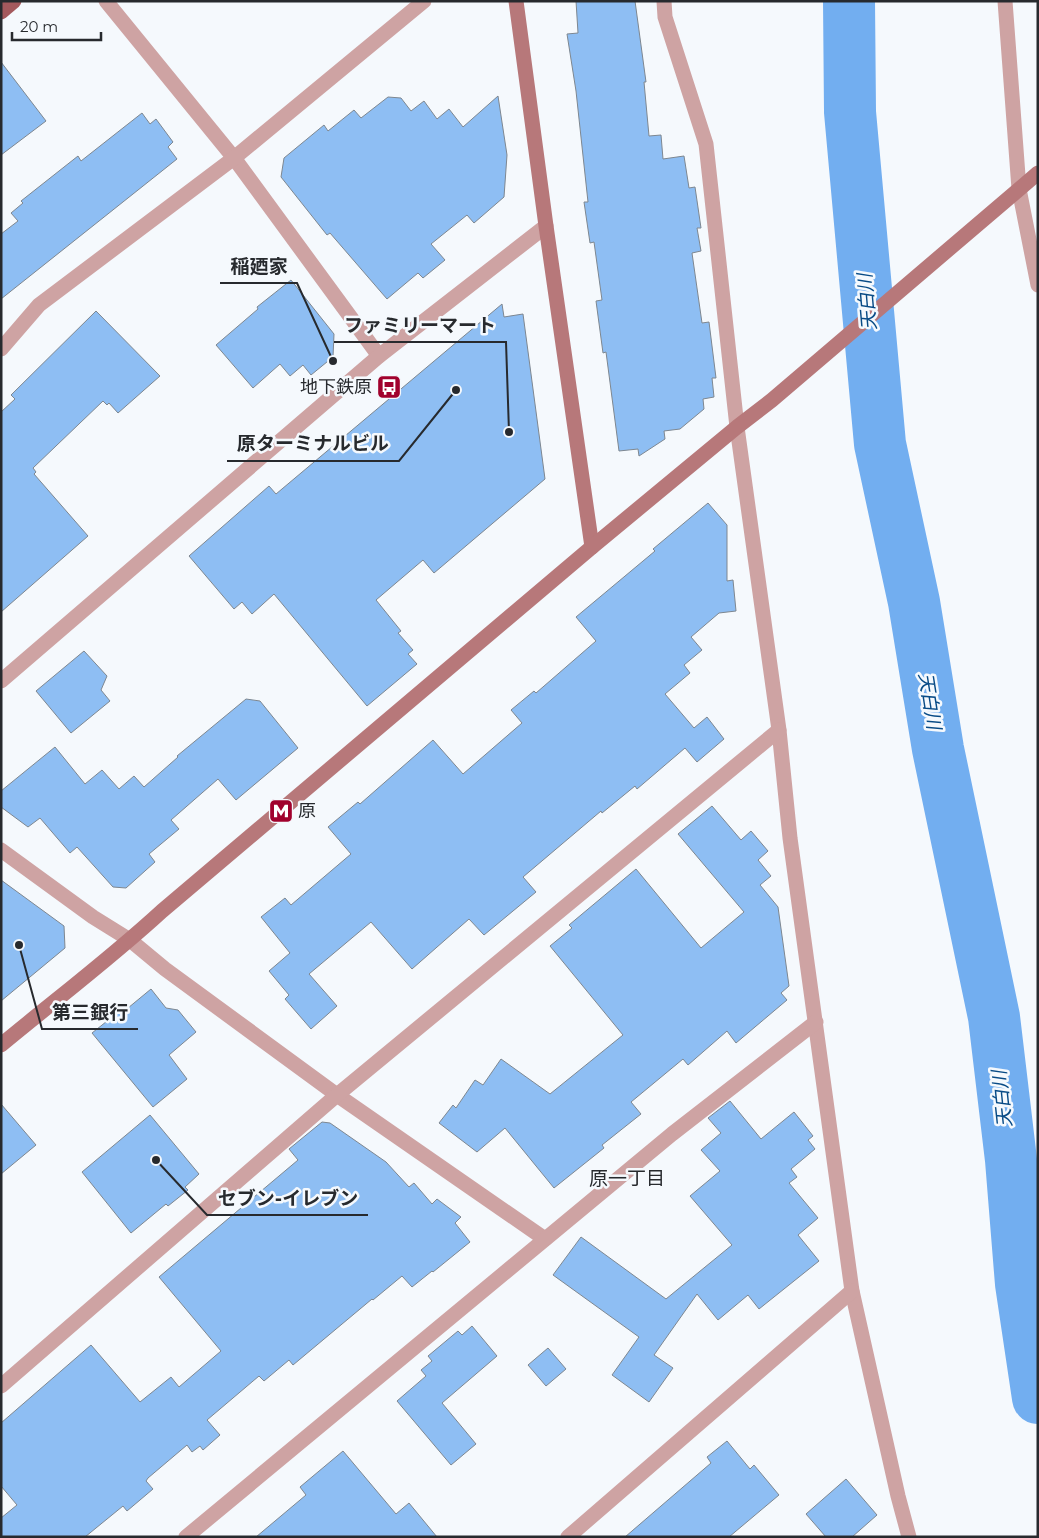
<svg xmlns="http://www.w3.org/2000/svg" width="1039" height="1538" font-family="Montserrat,'Noto Sans JP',sans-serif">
	<rect width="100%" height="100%" fill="#f5f9fd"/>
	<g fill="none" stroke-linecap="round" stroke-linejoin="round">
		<path stroke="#72aef0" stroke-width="52" d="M 849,1 L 850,112 L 880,444 L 914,602 L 938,749 L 994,1017 L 1011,1160 L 1021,1284 L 1038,1398"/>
	</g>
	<g fill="#8ebef3" stroke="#7e8790">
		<path d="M 576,1 L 635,1 L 646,82 L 644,82 L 649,136 L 661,135 L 663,159 L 684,156 L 689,188 L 695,187 L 701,228 L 697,228 L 701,251 L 692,253 L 702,323 L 709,322 L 716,378 L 712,378 L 714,397 L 703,399 L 704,409 L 680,429 L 664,431 L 665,439 L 639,456 L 638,449 L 619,451 L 606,352 L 603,353 L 596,301 L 602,300 L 594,242 L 590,243 L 584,202 L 588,202 L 576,91 L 567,34 L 578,33 Z"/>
		<path d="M 1,62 L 46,121 L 1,155 Z"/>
		<path d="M 498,96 L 507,155 L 504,197 L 474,223 L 467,215 L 431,244 L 445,260 L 423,278 L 418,273 L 387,299 L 330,233 L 327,235 L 281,177 L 284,158 L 324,125 L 328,131 L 354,110 L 361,118 L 388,97 L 401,98 L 411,111 L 424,101 L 437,119 L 449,109 L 463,127 Z"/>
		<path d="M 142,113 L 150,124 L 156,119 L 173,142 L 168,147 L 177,159 L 1,299 L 1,234 L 18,221 L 11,213 L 23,203 L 21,201 L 78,156 L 81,161 Z"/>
		<path d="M 291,280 L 334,334 L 333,357 L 311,375 L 303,365 L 290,376 L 280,364 L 253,388 L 216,345 L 258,309 L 257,307 Z"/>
		<path d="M 502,304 L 504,317 L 523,314 L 545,479 L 434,573 L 423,560 L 376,600 L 401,631 L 398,633 L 413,650 L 408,654 L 417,664 L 367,706 L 274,594 L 252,614 L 242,602 L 234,609 L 189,556 L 269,486 L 276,494 Z"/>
		<path d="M 96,311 L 160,376 L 118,413 L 109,403 L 107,405 L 103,401 L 33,468 L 36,472 L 34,474 L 88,536 L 1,612 L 1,412 L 15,399 L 11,395 Z"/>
		<path d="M 708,503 L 727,525 L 727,581 L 733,580 L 736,611 L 719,613 L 691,637 L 702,650 L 684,665 L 690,673 L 665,694 L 694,728 L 707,717 L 724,739 L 697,762 L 685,748 L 637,789 L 635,786 L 602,813 L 601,811 L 523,877 L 536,892 L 484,935 L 469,919 L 412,969 L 371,922 L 309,974 L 337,1006 L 311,1029 L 285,999 L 289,995 L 269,971 L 290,953 L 261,917 L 285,898 L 291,905 L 351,854 L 328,827 L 358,802 L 360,804 L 433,740 L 463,774 L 522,723 L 511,710 L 534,691 L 536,693 L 596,641 L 576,617 L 655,551 L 653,549 Z"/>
		<path d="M 84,651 L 107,676 L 101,690 L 110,701 L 71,733 L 36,691 Z"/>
		<path d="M 246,699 L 260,701 L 298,748 L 236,800 L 218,779 L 171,820 L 179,829 L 149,854 L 155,862 L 126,888 L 113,887 L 77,847 L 70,853 L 40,818 L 28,827 L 1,807 L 1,791 L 55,747 L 85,784 L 102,770 L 119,789 L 134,776 L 144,787 L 178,757 L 177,756 Z"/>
		<path d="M 712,806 L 741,840 L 751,831 L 768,851 L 758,860 L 771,876 L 760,885 L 778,907 L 789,986 L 781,993 L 787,1000 L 736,1043 L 727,1031 L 688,1065 L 683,1059 L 631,1102 L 641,1114 L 602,1145 L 604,1148 L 554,1188 L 505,1128 L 477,1152 L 439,1123 L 453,1105 L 456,1108 L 475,1080 L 483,1085 L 501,1059 L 550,1094 L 623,1035 L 550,946 L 572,928 L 569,925 L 636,869 L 701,948 L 744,912 L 678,834 Z"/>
		<path d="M 1,880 L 64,926 L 65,948 L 1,1001 Z"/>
		<path d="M 151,989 L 166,1008 L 178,1010 L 196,1032 L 169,1055 L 187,1079 L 153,1107 L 92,1033 L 126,1006 L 128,1008 Z"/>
		<path d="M 730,1101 L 761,1139 L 794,1112 L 813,1136 L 808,1140 L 815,1149 L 791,1169 L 797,1177 L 789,1183 L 818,1218 L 798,1235 L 819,1261 L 759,1309 L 748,1295 L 718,1320 L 697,1294 L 654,1355 L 673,1368 L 649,1402 L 612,1375 L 639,1337 L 553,1275 L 581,1237 L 666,1299 L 732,1245 L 690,1196 L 720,1171 L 701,1150 L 721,1133 L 708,1118 Z"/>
		<path d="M 1,1104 L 36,1145 L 1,1174 Z"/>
		<path d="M 150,1115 L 199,1174 L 185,1187 L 188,1190 L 168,1206 L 166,1204 L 131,1233 L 82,1172 Z"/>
		<path d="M 322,1122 L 330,1123 L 386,1162 L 409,1187 L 414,1183 L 432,1204 L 437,1199 L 461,1217 L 455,1223 L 470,1242 L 433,1272 L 432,1271 L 412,1287 L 402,1276 L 373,1300 L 372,1299 L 293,1365 L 289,1360 L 264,1381 L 259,1376 L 207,1420 L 220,1435 L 203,1450 L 200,1446 L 192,1452 L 187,1445 L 148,1478 L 146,1481 L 153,1489 L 127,1511 L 123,1506 L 85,1537 L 1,1537 L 1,1518 L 17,1505 L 1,1486 L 1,1423 L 91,1345 L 140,1402 L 171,1377 L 179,1387 L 221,1351 L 159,1277 L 298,1160 L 289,1149 Z"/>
		<path d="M 472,1326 L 497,1356 L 442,1403 L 476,1444 L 451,1465 L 397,1401 L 426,1376 L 421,1370 L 432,1361 L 428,1356 L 458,1331 L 462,1335 Z"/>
		<path d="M 548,1348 L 566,1369 L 546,1386 L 528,1365 Z"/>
		<path d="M 727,1441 L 750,1469 L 754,1465 L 779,1495 L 729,1537 L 625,1537 L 711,1463 L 707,1457 Z"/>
		<path d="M 343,1451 L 396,1514 L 409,1503 L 437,1537 L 256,1537 L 306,1495 L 300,1487 Z"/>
		<path d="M 846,1479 L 877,1515 L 852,1537 L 826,1537 L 806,1514 Z"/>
	</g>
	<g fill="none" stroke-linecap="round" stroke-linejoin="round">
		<g stroke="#cea3a3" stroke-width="15">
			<path d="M 106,1 L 234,158 L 379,356"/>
			<path d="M 664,1 L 665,17 L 706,144 L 737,427 L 779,730 L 790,838 L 852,1291 L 898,1496 L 909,1537"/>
			<path d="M 1005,1 L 1019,189 L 1038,285"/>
			<path d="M 1,349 L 39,305 L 234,158 L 424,1"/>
			<path d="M 1,681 L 379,356 L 546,226"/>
			<path d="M 1,850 L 93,917 L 130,940 L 165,969 L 337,1095 L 545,1239"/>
			<path d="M 1,1386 L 337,1095 L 779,730"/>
			<path d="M 186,1537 L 672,1134 L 816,1022"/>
			<path d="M 568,1537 L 852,1291"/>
		</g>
		<g stroke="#b7787a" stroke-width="15">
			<path d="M 516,1 L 546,226 L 592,547"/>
			<path d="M 1,1045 C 54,1001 111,958 162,911 L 592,547 L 737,427 L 772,400 L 1038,173"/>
		</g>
		<path stroke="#a4595d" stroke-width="15" d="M 1,12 L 14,1"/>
	</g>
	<defs>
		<symbol id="bus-square" viewBox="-11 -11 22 22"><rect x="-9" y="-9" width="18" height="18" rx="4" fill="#a1012d" stroke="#f5f9fd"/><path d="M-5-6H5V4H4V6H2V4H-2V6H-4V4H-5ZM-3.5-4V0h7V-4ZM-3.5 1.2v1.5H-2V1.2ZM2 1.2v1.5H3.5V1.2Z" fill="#fff"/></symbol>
		<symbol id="metro-square" viewBox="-11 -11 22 22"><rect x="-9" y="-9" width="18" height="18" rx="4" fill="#a1012d" stroke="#f5f9fd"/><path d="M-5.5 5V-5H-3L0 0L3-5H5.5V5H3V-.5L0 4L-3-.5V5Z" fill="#fff"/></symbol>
	</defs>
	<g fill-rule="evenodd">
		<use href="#bus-square" x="375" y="373" width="28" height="28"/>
		<use href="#metro-square" x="267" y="797" width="28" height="28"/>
	</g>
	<g text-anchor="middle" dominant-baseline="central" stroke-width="5" stroke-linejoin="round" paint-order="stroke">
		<g font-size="18" fill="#272a2e" stroke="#f5f9fd" text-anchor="end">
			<text x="372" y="387">地下鉄原</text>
			<text x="298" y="811" text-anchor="start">原</text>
		</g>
		<g font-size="19" font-style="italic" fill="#084b86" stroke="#f5f9fd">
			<text transform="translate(867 302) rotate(-95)">天白川</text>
			<text transform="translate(930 701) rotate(81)">天白川</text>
			<text transform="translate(1002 1099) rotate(-96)">天白川</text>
		</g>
		<g font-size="19" fill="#272a2e" stroke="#f5f9fd">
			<text x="627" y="1178">原一丁目</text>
		</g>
	</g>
	<path fill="none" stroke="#272a2e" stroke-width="2" d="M333 361L297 283H220M509 432L506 342H334M456 390L399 461H227M19 945L42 1029H138M156 1160L207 1215H368"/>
	<g fill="#272a2e" stroke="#f5f9fd" stroke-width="2">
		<circle cx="333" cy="361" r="5"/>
		<circle cx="509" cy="432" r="5"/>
		<circle cx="456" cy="390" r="5"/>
		<circle cx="19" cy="945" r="5"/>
		<circle cx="156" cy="1160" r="5"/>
	</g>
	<g font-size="19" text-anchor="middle" font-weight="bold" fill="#272a2e" stroke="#f5f9fd" stroke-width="5" stroke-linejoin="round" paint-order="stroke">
		<text x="259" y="273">稲廼家</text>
		<text x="420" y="332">ファミリーマート</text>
		<text x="313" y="450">原ターミナルビル</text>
		<text x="90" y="1019">第三銀行</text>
		<text x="288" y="1205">セブン-イレブン</text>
	</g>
	<rect width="1039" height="1538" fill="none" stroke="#272a2e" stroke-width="5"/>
	<path d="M12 32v8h89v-8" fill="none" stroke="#272a2e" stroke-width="2.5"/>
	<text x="20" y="32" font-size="15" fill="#272a2e" stroke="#f5f9fd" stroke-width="4" paint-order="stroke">20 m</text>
</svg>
